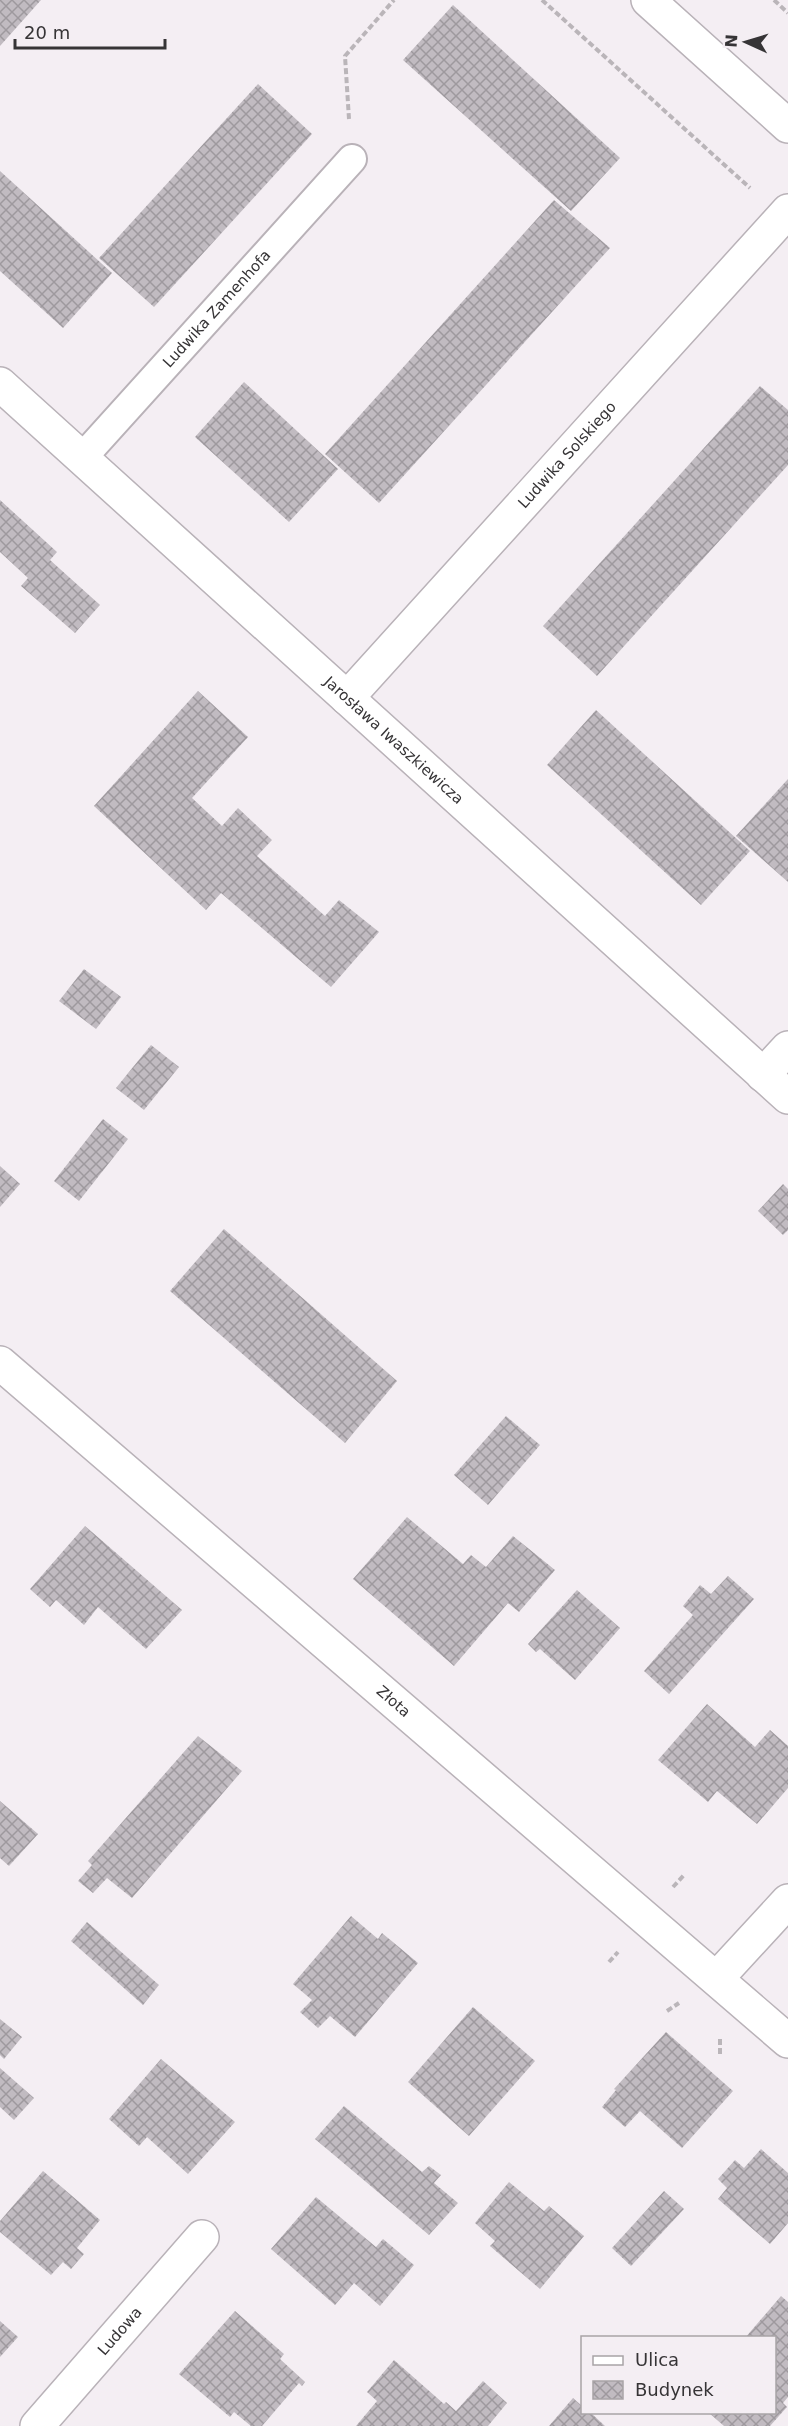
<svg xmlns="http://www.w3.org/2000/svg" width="788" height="2426" font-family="'DejaVu Sans',sans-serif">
	<defs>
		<pattern id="building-cross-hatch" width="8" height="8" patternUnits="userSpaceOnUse" patternTransform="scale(1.5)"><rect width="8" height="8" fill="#c1bbc1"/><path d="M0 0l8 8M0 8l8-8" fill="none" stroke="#9e999e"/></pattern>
	</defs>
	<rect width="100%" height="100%" fill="#f4eef3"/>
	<g fill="url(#building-cross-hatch)">
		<path d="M 0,0 L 41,0 L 0,46 Z"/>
		<path d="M 453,5 L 620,158 L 571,211 L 403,60 Z"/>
		<path d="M 258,84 L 312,134 L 154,307 L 99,258 Z"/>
		<path d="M 0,171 L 112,273 L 63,328 L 0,271 Z"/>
		<path d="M 554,200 L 610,248 L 379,503 L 325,454 Z"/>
		<path d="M 244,382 L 338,469 L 289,522 L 195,437 Z"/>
		<path d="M 760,386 L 788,410 L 788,465 L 597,676 L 543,626 Z"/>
		<path d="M 0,500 L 57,552 L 50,560 L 100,605 L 75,633 L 21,586 L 28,578 L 0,552 Z"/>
		<path d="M 198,691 L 248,737 L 192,798 L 222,826 L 238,808 L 272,840 L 257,856 L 325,916 L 339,900 L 379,932 L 331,987 L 221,893 L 206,910 L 94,806 Z"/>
		<path d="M 596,710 L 750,851 L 701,905 L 547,765 Z"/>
		<path d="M 788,779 L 788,882 L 736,836 Z"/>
		<path d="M 84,969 L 121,997 L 96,1029 L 59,1001 Z"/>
		<path d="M 151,1045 L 179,1067 L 144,1110 L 116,1088 Z"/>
		<path d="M 103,1119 L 128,1139 L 79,1201 L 54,1181 Z"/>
		<path d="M 0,1166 L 20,1184 L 0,1207 Z"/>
		<path d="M 783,1184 L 788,1189 L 788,1230 L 783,1235 L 758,1211 Z"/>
		<path d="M 224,1229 L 397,1381 L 345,1443 L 170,1291 Z"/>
		<path d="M 506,1416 L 540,1445 L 488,1505 L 454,1475 Z"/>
		<path d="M 407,1517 L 463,1564 L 471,1555 L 486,1567 L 513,1536 L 555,1570 L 519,1612 L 508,1603 L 454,1666 L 353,1579 Z"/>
		<path d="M 85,1526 L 182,1610 L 146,1649 L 98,1607 L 84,1625 L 56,1600 L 50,1607 L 30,1589 Z"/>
		<path d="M 728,1576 L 754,1599 L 669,1694 L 644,1671 L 693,1615 L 683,1606 L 700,1585 L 711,1594 Z"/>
		<path d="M 577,1590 L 620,1628 L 575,1680 L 540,1649 L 536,1652 L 528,1644 Z"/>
		<path d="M 707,1704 L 755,1747 L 770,1730 L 788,1746 L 788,1788 L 757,1824 L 717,1791 L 708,1802 L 658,1760 Z"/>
		<path d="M 198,1736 L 242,1771 L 132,1898 L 107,1878 L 93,1893 L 78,1881 L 92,1865 L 88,1861 Z"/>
		<path d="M 0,1801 L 38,1834 L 9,1866 L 0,1858 Z"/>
		<path d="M 351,1916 L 378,1939 L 382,1933 L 418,1963 L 355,2037 L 330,2016 L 318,2028 L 300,2012 L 312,2000 L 293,1984 Z"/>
		<path d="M 87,1922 L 159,1985 L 143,2005 L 71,1941 Z"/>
		<path d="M 473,2007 L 535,2061 L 469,2136 L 408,2082 Z"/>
		<path d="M 0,2019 L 22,2037 L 4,2059 L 0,2055 Z"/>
		<path d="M 666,2032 L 733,2091 L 682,2148 L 640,2111 L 625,2127 L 602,2107 L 616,2090 L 614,2089 Z"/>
		<path d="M 161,2059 L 235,2122 L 188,2174 L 147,2137 L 139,2146 L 109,2119 Z"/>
		<path d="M 0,2068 L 34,2098 L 14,2120 L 0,2107 Z"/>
		<path d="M 344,2106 L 422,2172 L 429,2166 L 441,2175 L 434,2183 L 458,2203 L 429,2235 L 315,2139 Z"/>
		<path d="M 761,2149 L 788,2173 L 788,2223 L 770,2244 L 718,2199 L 727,2188 L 718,2179 L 735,2160 L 744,2168 Z"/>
		<path d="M 43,2171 L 100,2220 L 77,2248 L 84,2254 L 71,2269 L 63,2262 L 51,2275 L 0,2232 L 0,2221 Z"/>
		<path d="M 509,2182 L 544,2211 L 549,2206 L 584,2236 L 540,2289 L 490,2246 L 495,2241 L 475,2223 Z"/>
		<path d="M 664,2191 L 684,2209 L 631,2266 L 612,2248 Z"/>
		<path d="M 316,2197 L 376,2247 L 383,2239 L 414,2265 L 380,2306 L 354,2283 L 335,2305 L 271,2249 Z"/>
		<path d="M 781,2296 L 788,2302 L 788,2397 L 783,2403 L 787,2407 L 770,2426 L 724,2426 L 708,2412 L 774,2412 L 774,2338 L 745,2338 Z"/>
		<path d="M 235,2311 L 284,2354 L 280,2359 L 305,2382 L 302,2386 L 299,2383 L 262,2426 L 251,2426 L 234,2412 L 230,2417 L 179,2374 Z"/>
		<path d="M 0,2321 L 18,2337 L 0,2357 Z"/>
		<path d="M 394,2360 L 444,2404 L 446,2402 L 456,2411 L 483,2381 L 507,2403 L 488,2426 L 356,2426 L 377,2401 L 367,2392 Z"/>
		<path d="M 573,2398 L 582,2406 L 582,2412 L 590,2412 L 605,2426 L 549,2426 Z"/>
	</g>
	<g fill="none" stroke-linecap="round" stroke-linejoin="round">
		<defs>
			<g id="service">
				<path id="s1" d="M 82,458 L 352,159"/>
			</g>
			<g id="minor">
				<path d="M 648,0 L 788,126"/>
				<path id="s2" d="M 0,384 L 788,1097"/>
				<path id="s3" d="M 347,698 L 788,211"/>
				<path d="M 763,1075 L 788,1048"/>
				<path d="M 717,1978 L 788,1901"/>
				<path id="s4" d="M 37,2426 L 202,2237"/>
			</g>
			<g id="tertiary">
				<path id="s5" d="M 0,1363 L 788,2041"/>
			</g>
		</defs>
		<use href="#service" stroke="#b9b2b8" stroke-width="32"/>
		<use href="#minor" stroke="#b9b2b8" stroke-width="36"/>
		<use href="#tertiary" stroke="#b9b2b8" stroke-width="36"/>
		<g stroke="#bab5b9" stroke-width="4" stroke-dasharray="6 3" stroke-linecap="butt">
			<path d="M 542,0 L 750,188"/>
			<path d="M 774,0 L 788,13"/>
			<path d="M 349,119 L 345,56 L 394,0"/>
			<path d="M 673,1887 L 685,1874"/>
			<path d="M 609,1962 L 618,1952"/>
			<path d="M 667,2011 L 679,2003"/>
			<path d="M 720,2039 L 720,2057"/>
		</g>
		<use href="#service" stroke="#fff" stroke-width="28"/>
		<use href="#minor" stroke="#fff" stroke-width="33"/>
		<use href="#tertiary" stroke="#fff" stroke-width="33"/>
	</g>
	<g text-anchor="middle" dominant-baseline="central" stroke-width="6" stroke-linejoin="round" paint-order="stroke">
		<g font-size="15" fill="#363436" stroke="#f4eef3">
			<text stroke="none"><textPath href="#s1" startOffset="201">Ludwika Zamenhofa</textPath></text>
			<text stroke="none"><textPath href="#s3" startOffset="328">Ludwika Solskiego</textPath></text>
			<text stroke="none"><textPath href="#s2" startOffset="531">Jarosława Iwaszkiewicza</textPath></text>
			<text stroke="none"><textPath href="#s5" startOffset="519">Złota</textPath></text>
			<text stroke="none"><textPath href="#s4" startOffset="126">Ludowa</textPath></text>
		</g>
	</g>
	<rect x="581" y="2336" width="195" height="78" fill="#f4eef3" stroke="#a8a4a7" stroke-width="1.5"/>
	<rect x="593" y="2356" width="30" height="9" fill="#ffffff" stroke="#a8a4a7" stroke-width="1.5"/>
	<text x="635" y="2366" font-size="18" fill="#363436">Ulica</text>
	<rect x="593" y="2381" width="30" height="18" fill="url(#building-cross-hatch)" stroke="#a8a4a7" stroke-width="1.5"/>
	<text x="635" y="2396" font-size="18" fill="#363436">Budynek</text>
	<g transform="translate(746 42) rotate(274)" stroke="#f4eef3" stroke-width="4.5" paint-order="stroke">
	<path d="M0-4.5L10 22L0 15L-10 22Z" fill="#363436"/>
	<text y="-9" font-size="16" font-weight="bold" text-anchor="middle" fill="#363436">N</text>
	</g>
	<path d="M15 39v9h150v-9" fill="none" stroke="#363436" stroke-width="3"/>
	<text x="24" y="39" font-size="18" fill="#363436" stroke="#f4eef3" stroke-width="4.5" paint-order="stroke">20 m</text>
</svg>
